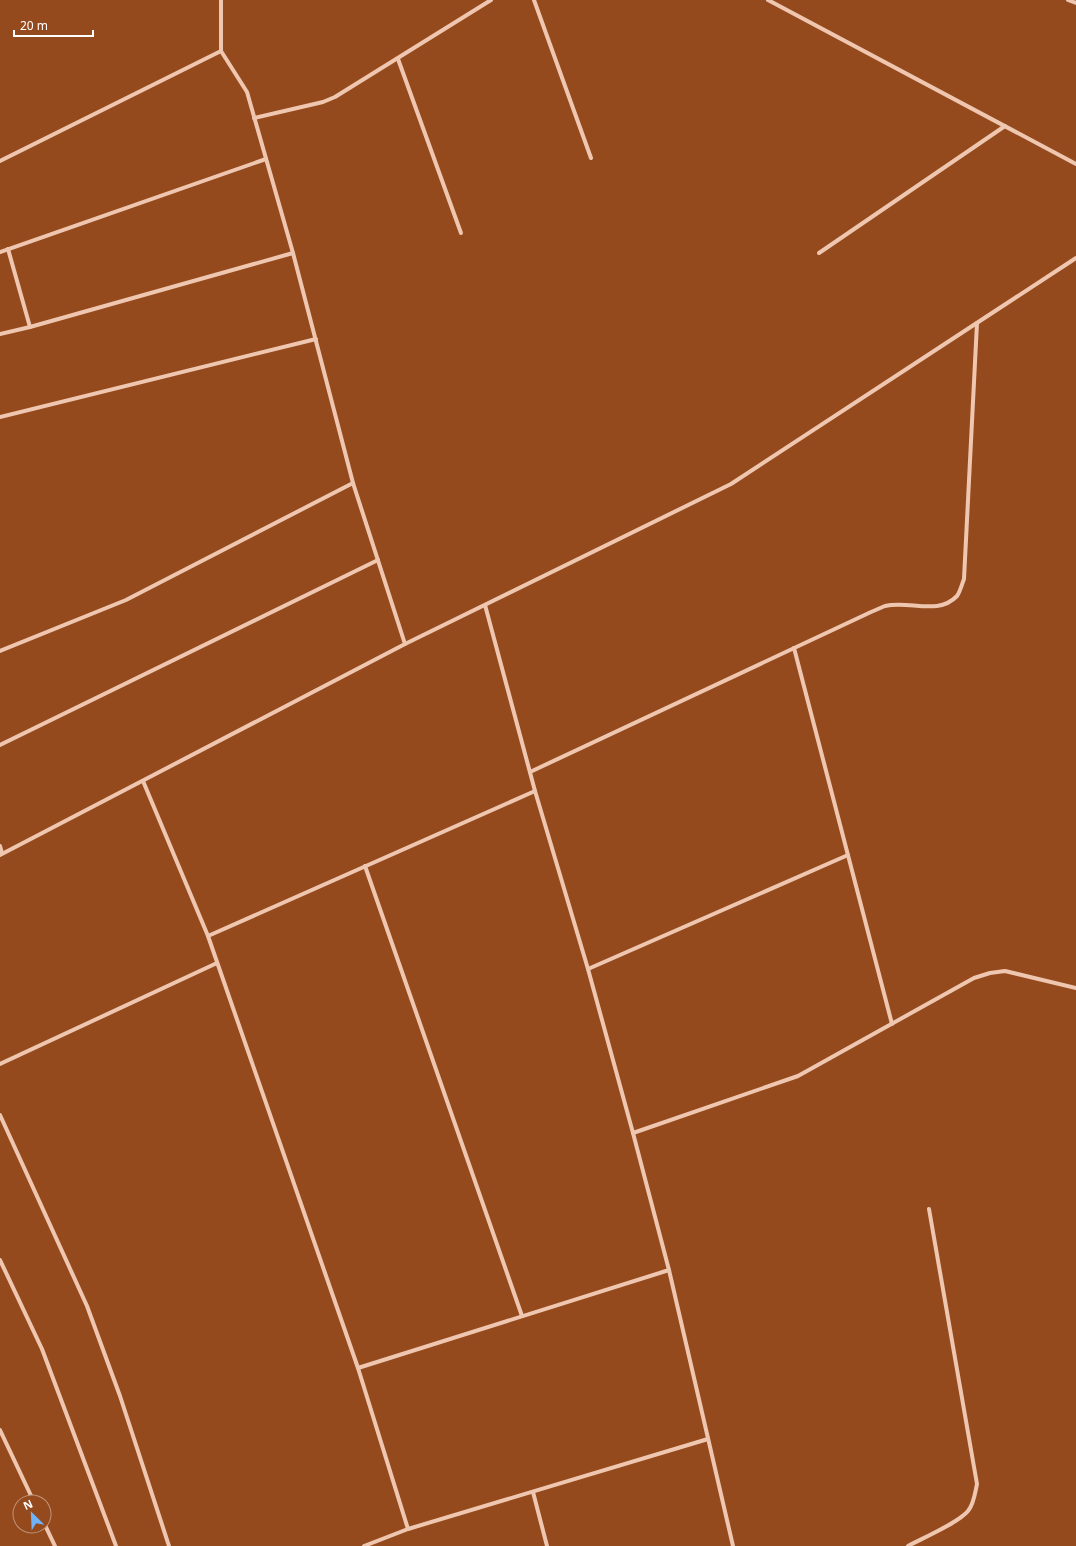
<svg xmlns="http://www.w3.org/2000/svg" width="1076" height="1546" font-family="'Noto Sans',sans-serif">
	<rect width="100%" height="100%" fill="#954a1d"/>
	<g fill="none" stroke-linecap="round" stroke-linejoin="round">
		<g stroke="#efc7b0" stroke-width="4">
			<path d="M 534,0 L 591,158"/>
			<path d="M 768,0 L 1076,164"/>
			<path d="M 1068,0 L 1076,3"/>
			<path d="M 398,59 L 461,233"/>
			<path d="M 254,118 L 323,102 L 335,97 L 491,0"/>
			<path d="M 0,161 L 221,51"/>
			<path d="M 8,249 L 30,327"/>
			<path d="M 0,252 L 266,159"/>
			<path d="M 819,253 L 1005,126"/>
			<path d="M 0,334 L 30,327 L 293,253"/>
			<path d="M 0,417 L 316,339"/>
			<path d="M 485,605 L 535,791 L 588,969 L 633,1133 L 669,1270 L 733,1546"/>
			<path d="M 405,644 L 731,484 L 1076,258"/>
			<path d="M 794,648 L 892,1024"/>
			<path d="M 0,651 L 126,600 L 353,483"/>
			<path d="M 0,745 L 378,560"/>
			<path d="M 530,772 L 871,612 C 876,610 880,608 885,606 C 909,600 938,616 957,596 C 960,592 962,584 964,579 L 977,323"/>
			<path d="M 143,781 L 208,936 L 358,1368 L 408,1529 L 364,1546"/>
			<path d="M 0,846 L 2,853"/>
			<path d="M 0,855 L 405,644 L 353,483 L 293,253 L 247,92 L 221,51 L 221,0"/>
			<path d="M 365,866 L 522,1316"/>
			<path d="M 208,936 L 535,791"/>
			<path d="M 588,969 L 848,855"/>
			<path d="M 0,1064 L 217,963"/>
			<path d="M 0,1115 L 87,1306 L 120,1396 L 169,1546"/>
			<path d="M 633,1133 L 798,1076 L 974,978 L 990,973 L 1005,971 L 1076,988"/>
			<path d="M 0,1260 L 42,1349 L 116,1546"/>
			<path d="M 358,1368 L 669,1270"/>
			<path d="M 0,1430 L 34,1502"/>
			<path d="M 533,1492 L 547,1546"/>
			<path d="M 44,1523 L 55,1546"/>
			<path d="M 408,1529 L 708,1439"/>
			<path d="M 908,1546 C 923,1538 958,1523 968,1511 C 974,1504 975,1493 977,1484 L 929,1209"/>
		</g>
	</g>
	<g transform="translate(32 1514) rotate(336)"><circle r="19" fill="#954a1d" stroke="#bf9277"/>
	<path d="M0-3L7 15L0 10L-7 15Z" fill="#6eb3fe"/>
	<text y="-6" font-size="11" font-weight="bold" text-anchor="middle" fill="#ffffff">N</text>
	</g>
	<path d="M14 30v6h79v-6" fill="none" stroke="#ffffff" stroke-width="2"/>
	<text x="20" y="30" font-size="12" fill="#ffffff" stroke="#954a1d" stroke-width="3" paint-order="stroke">20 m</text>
</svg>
